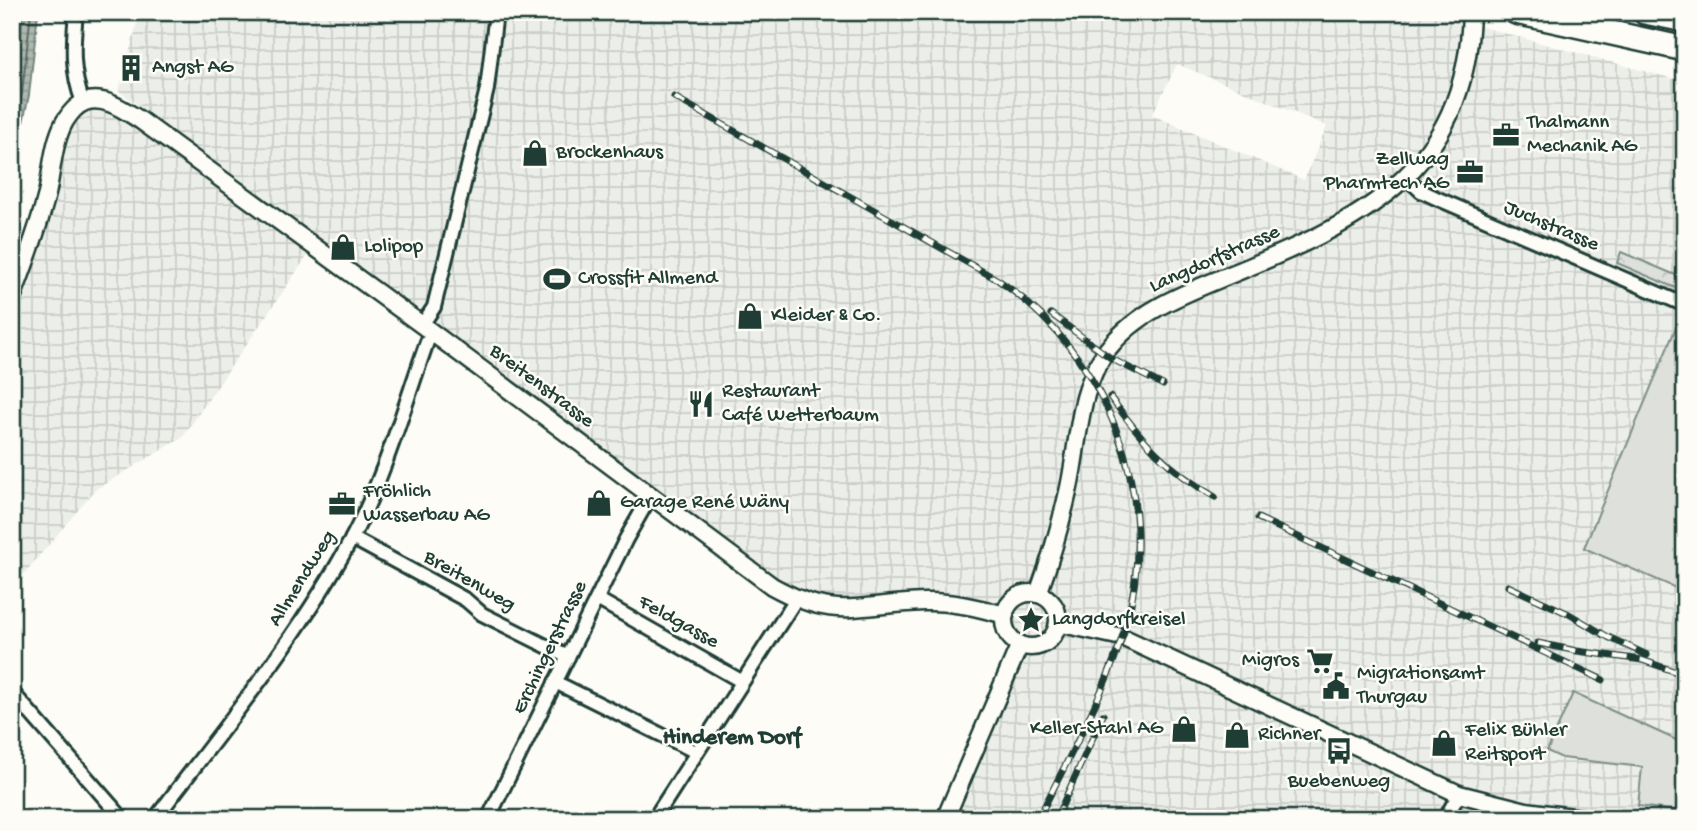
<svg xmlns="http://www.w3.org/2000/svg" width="1697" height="831" font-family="'Gochi Hand',sans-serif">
	<defs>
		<pattern id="industrial-grid" width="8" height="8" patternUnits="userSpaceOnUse" patternTransform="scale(1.75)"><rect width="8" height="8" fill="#eceee9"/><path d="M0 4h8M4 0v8" fill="none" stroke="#cacdc8"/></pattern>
		<pattern id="park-crowns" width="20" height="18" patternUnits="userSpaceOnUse" patternTransform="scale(1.75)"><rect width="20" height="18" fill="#dde0db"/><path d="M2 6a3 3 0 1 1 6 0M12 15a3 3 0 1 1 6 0" fill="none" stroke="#bdc1bd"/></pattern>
		<pattern id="water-rules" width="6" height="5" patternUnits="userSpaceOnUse" patternTransform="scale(1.75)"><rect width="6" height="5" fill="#aeb8b1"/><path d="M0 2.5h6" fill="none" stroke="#8d9791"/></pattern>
	</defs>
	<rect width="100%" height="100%" fill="#fdfcf7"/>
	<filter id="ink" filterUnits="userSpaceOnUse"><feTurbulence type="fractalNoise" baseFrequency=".0143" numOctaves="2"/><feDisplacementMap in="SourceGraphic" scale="14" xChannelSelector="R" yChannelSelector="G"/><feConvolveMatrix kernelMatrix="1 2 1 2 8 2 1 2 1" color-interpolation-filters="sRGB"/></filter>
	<g filter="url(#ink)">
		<path fill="url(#industrial-grid)" fill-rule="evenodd" d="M 140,12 L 1427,12 L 1685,82 L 1685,819 L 945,819 L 1019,644 L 1005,615 L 981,609 L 837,610 L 763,587 L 310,252 L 182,438 L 96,489 L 12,588 L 12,297 L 65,122 L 94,101 L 128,121 L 310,251 L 319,238 L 119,91 ZM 1177,64 L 1327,126 L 1304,180 L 1152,115 Z"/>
		<g fill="#dde0db" stroke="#7e8e88" stroke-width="2">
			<path d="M 1679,320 L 1685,323 L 1685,592 L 1584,548 Z"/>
			<path d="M 1573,693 L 1685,744 L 1685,812 L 1638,806 L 1642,767 L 1562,758 L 1547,751 Z"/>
		</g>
		<path fill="url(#park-crowns)" stroke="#7e8e88" stroke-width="2" d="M 1621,252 L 1685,279 L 1685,292 L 1617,263 Z"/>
		<path fill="url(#water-rules)" stroke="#75877f" stroke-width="2" d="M 12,12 L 38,12 L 29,95 L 12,172 Z"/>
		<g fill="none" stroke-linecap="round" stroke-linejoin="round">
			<g stroke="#586e66" stroke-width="2">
				<path d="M 12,96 L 22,12"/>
				<path d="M 12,138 L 22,93 L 31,12"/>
			</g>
			<defs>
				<g id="minor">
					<path d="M 76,12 C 73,44 71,72 83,102"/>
					<path d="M 1406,177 L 1421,191 L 1436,198 L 1685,305"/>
					<path d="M 422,325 L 434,307 L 487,89 L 496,12"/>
					<path d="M 352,538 L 466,600 L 482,614 L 568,657"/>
					<path d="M 597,599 L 741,681"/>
					<path d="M 555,682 L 696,752"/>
					<path d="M 12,692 L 123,819"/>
					<path d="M 155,819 C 223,728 297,640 351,540 C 384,478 404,407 427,342 L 433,333"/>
					<path d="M 488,819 L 626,539 L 651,495"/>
					<path d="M 654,819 L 796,599"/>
					<path d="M 1445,819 L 1459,794"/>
				</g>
				<g id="tertiary">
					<path d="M 12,298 C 25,264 38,229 47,194 C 52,171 53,142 65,121 C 70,113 77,105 85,102 C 104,95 124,110 140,120 L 422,325 L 772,586 C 837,622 857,604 924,602 C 951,601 979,608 1005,615"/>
					<circle cx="1031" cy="620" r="27"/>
					<path d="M 1038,594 C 1050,561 1060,527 1068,492 C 1079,446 1077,390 1107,350 C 1137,311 1183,294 1227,276 C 1358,223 1467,174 1471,12"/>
					<path d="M 1058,623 L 1122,637 L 1459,794 L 1526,811 L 1588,819"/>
					<path d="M 945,819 L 1020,644"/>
				</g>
				<g id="motorway">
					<path d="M 1516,12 L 1685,49"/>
					<path d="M 1645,12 L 1685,20"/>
				</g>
			</defs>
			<use href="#minor" stroke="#1f3d34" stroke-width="18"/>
			<use href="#tertiary" stroke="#1f3d34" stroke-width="21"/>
			<use href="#motorway" stroke="#1f3d34" stroke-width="28"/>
			<use href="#minor" stroke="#fdfcf7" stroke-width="12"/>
			<use href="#tertiary" stroke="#fdfcf7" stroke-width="16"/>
			<use href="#motorway" stroke="#fdfcf7" stroke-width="23"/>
			<defs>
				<g id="rail">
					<path d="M 674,97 L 998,280 C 1109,356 1162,495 1126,625 C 1107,689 1068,759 1038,819"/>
					<path d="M 1051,314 L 1112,359 L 1163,385"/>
					<path d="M 1110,397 C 1144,442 1165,468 1215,497"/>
					<path d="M 1258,518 L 1603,680"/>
					<path d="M 1508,586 L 1569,614 L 1608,637 L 1647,655"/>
					<path d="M 1538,643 L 1577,651 L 1642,660 L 1685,675"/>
					<path d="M 1056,819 L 1103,715"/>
				</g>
			</defs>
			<use href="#rail" stroke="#1f3d34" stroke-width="7"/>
			<use href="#rail" stroke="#fdfcf7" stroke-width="4.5" stroke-dasharray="13" stroke-linecap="butt"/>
		</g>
	</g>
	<defs>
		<symbol id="building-bare" viewBox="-9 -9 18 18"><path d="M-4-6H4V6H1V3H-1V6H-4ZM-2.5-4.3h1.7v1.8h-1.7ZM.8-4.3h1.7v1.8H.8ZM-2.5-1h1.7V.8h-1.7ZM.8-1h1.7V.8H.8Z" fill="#1f3d34" stroke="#fdfcf7" stroke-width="2.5" paint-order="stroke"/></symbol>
		<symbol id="office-bare" viewBox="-9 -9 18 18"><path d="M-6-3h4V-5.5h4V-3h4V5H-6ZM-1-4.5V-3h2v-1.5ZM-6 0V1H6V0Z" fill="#1f3d34" stroke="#fdfcf7" stroke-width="2.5" paint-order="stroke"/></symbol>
		<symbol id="shop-bare" viewBox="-9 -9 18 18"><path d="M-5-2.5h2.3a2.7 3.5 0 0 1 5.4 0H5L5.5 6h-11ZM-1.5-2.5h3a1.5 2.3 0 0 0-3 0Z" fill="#1f3d34" stroke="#fdfcf7" stroke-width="2.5" paint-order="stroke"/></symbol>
		<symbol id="stadium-bare" viewBox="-9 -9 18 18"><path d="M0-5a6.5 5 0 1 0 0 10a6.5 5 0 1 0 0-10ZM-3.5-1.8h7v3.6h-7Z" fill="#1f3d34" stroke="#fdfcf7" stroke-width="2.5" paint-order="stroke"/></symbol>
		<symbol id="restaurant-bare" viewBox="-9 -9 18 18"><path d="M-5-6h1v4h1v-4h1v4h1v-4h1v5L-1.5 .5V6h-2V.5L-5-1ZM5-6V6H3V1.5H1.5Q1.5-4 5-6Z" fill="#1f3d34" stroke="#fdfcf7" stroke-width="2.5" paint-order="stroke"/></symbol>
		<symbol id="sight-bare" viewBox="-9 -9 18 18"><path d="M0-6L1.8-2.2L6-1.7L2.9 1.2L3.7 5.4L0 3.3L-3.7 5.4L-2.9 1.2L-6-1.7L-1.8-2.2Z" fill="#1f3d34" stroke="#fdfcf7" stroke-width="2.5" paint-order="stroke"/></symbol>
		<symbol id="supermarket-bare" viewBox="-9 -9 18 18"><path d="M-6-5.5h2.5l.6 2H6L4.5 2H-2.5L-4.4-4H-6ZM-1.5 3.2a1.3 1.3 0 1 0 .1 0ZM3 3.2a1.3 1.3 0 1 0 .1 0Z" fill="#1f3d34" stroke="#fdfcf7" stroke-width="2.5" paint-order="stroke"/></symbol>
		<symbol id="civic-bare" viewBox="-9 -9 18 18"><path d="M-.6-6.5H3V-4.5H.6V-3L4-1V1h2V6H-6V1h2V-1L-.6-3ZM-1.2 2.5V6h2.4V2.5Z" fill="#1f3d34" stroke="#fdfcf7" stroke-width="2.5" paint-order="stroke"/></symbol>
		<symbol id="bus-bare" viewBox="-9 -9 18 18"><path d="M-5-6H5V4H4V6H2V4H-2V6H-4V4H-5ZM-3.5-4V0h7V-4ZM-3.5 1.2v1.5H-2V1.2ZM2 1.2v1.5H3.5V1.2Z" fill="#1f3d34" stroke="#fdfcf7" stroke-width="2.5" paint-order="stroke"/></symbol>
	</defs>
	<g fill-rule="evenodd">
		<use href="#building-bare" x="112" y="49" width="38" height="38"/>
		<use href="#office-bare" x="1487" y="116" width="38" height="38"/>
		<use href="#shop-bare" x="516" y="134" width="38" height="38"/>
		<use href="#office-bare" x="1451" y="153" width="38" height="38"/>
		<use href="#shop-bare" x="324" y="228" width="38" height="38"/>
		<use href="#stadium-bare" x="538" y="260" width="38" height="38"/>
		<use href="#shop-bare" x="731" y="297" width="38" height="38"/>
		<use href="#restaurant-bare" x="682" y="385" width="38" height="38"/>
		<use href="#shop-bare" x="580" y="484" width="38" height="38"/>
		<use href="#office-bare" x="323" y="485" width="38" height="38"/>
		<use href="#sight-bare" x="1012" y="601" width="38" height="38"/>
		<use href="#supermarket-bare" x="1301" y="642" width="38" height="38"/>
		<use href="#civic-bare" x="1317" y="667" width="38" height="38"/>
		<use href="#shop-bare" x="1165" y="710" width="38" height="38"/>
		<use href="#shop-bare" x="1218" y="716" width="38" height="38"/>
		<use href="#shop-bare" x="1425" y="724" width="38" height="38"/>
		<use href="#bus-bare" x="1320" y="732" width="38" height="38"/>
	</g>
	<g text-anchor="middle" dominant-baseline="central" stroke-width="5" stroke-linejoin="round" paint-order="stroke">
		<g font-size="21" fill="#1f3d34" stroke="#fdfcf7" text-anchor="start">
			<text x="152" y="68">Angst AG</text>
			<text x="1527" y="123">Thalmann<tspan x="1527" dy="24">Mechanik AG</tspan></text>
			<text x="556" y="153">Brockenhaus</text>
			<text x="1449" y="160" text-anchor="end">Zellwag<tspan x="1449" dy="24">Pharmtech AG</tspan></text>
			<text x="364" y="247">Lolipop</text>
			<text x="578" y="279">Crossfit Allmend</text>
			<text x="771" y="316">Kleider &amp; Co.</text>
			<text x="722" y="392">Restaurant<tspan x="722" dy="24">Café Wetterbaum</tspan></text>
			<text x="363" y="492">Fröhlich<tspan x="363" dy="24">Wasserbau AG</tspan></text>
			<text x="620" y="503">Garage René Wäny</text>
			<text x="1052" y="620">Langdorfkreisel</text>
			<text x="1299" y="661" text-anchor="end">Migros</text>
			<text x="1357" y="674">Migrationsamt<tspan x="1357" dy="24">Thurgau</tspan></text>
			<text x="1163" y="729" text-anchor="end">Keller-Stahl AG</text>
			<text x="1465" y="731">Felix Bühler<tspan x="1465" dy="24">Reitsport</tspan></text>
			<text x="1258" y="735">Richner</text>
			<text x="1339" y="782" text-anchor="middle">Buebenweg</text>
		</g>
		<g font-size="21" fill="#1f3d34" stroke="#fdfcf7">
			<text transform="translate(1551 227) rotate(23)">Juchstrasse</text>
			<text transform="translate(1215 260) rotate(-24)">Langdorfstrasse</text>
			<text transform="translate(541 387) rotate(37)">Breitenstrasse</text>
			<text transform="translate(303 579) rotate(-58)">Allmendweg</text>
			<text transform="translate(469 582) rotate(30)">Breitenweg</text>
			<text transform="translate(678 623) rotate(29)">Feldgasse</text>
			<text transform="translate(551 648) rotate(-64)">Erchingerstrasse</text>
		</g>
		<g font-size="23" font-weight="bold" fill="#1f3d34" stroke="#fdfcf7">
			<text x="732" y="738">Hinderem Dorf</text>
		</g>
	</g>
	<rect width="1697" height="831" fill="none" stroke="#fdfcf7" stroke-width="42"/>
	<rect x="21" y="21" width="1655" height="789" fill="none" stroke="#1f3d34" stroke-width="2.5" filter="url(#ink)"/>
</svg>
